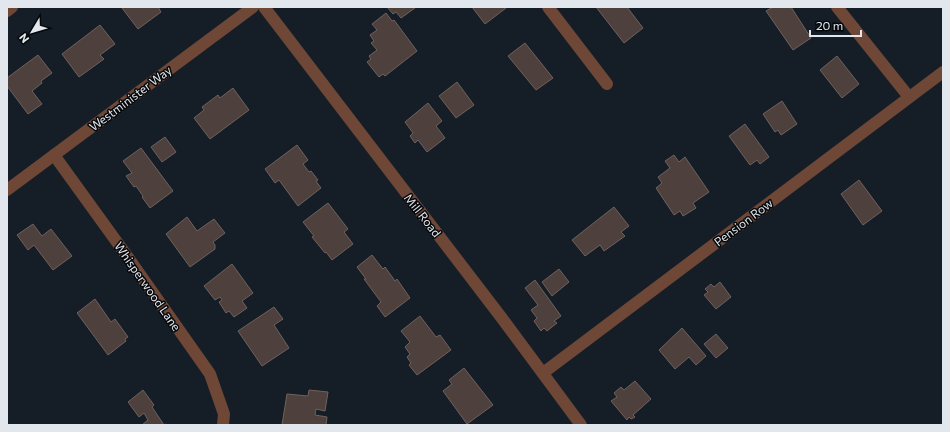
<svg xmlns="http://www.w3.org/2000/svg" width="950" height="432" font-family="Commissioner,sans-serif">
	<rect width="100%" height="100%" fill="#151e27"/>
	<g fill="#4e403c" stroke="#70615c">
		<path d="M 123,7 L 158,7 L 161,12 L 138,29 L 122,8 Z"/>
		<path d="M 387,7 L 414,7 L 415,8 L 401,18 L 396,12 L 393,14 Z"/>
		<path d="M 472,7 L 505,7 L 506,8 L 485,24 Z"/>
		<path d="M 596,7 L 627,7 L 643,28 L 624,43 Z"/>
		<path d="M 773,7 L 791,7 L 811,38 L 793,50 L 766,11 Z"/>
		<path d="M 386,13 L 392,21 L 394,20 L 417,51 L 385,76 L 383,74 L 379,77 L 367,62 L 371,59 L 369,56 L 377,50 L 371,43 L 374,41 L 370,35 L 377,30 L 372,24 Z"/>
		<path d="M 100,25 L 115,44 L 100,55 L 104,59 L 79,77 L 62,54 Z"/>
		<path d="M 525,43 L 553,78 L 536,90 L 508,56 Z"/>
		<path d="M 38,55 L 52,73 L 41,81 L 42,83 L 32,91 L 42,104 L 28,114 L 7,86 L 7,78 Z"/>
		<path d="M 837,56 L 859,84 L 842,98 L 820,70 Z"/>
		<path d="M 457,82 L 474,105 L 456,118 L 439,96 Z"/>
		<path d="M 233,88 L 249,110 L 210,139 L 194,118 L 204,110 L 202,107 L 218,95 L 220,98 Z"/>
		<path d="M 782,101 L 797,124 L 781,135 L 778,130 L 775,132 L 763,114 Z"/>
		<path d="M 428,103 L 442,121 L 436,126 L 445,138 L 427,152 L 418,140 L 415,143 L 410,136 L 413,133 L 405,122 Z"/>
		<path d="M 745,124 L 769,157 L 760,164 L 757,160 L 750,165 L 729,136 Z"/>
		<path d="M 165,137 L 176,152 L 162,162 L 151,147 Z"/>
		<path d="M 297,145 L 308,160 L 303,164 L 309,172 L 311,171 L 318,180 L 316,181 L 321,188 L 298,206 L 279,180 L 275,183 L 265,169 Z"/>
		<path d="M 141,148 L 173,191 L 150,208 L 142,197 L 143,196 L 136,186 L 134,187 L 126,176 L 132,173 L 123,161 Z"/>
		<path d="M 674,155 L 679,162 L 685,157 L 709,192 L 693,203 L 696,208 L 683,216 L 680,211 L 674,215 L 656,188 L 662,183 L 658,177 L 670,168 L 665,161 Z"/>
		<path d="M 859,180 L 882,211 L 863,225 L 841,194 Z"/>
		<path d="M 328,203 L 348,229 L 344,232 L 353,244 L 332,260 L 326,252 L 325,253 L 312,237 L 314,236 L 303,222 Z"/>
		<path d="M 614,207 L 629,226 L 621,232 L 625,236 L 604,251 L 600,245 L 585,256 L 572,240 Z"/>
		<path d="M 187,217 L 197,231 L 214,219 L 225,233 L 213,242 L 215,245 L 215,249 L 190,267 L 166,234 Z"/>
		<path d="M 33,224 L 42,236 L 51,229 L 72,256 L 53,270 L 34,245 L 28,250 L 17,235 Z"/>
		<path d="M 372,255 L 383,269 L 385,267 L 395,281 L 397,279 L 410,298 L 385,317 L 377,306 L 381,302 L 364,279 L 366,279 L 357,267 Z"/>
		<path d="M 232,264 L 253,293 L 242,301 L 247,308 L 234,317 L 229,311 L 226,313 L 219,302 L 222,300 L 220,297 L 215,300 L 204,286 Z"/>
		<path d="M 559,269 L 569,282 L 552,296 L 542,282 Z"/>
		<path d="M 535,280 L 561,316 L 554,321 L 557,323 L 547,331 L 544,328 L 541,331 L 534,321 L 537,318 L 531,310 L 538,305 L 525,288 Z"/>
		<path d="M 720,282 L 731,297 L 716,309 L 704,295 L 708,292 L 705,289 L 711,284 L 714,287 Z"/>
		<path d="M 95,299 L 111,322 L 115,319 L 128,337 L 125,339 L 126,341 L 108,355 L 77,313 Z"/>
		<path d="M 274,307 L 283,319 L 274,325 L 289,348 L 262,366 L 238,331 Z"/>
		<path d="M 420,316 L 436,337 L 440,335 L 451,350 L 417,375 L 409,365 L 411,363 L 407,357 L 410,354 L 405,347 L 410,342 L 401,331 Z"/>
		<path d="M 682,328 L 706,356 L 696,365 L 689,357 L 675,369 L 659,350 Z"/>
		<path d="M 716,334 L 728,348 L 716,358 L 704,344 Z"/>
		<path d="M 464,368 L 493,405 L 467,424 L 443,391 L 452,384 L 449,380 Z"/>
		<path d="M 635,381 L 651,399 L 633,415 L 635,417 L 631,419 L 629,417 L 627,420 L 611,401 L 617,397 L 614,393 L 621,387 L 624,390 Z"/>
		<path d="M 143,390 L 154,405 L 152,407 L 164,425 L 166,424 L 167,425 L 142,425 L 148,420 L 144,413 L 139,417 L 128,402 Z"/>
		<path d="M 309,390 L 328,392 L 325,411 L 316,409 L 315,415 L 327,417 L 326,425 L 282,425 L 287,394 L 308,396 Z"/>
	</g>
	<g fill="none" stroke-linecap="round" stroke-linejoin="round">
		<g stroke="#6e4737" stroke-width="12">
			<path d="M 264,7 L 501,317 L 581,425"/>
			<path d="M 548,7 L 607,84"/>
			<path d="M 837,7 L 909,97"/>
			<path d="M 7,11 L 12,7"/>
			<path d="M 54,155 L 127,256 L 210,374 L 224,414 L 223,425"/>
			<path d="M 7,190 L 253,7"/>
			<path d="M 543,373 L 943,72"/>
		</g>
	</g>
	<g text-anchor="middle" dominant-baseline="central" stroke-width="3" stroke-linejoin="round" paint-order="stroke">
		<g font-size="12" fill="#e1e7ed" stroke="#05080b">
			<text transform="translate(130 98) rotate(-37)">Westminister Way</text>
			<text transform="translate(423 215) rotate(52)">Mill Road</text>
			<text transform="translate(743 222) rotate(-37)">Pension Row</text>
			<text transform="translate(148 286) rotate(55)">Whisperwood Lane</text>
		</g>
	</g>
	<rect width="950" height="432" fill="none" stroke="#e1e7ed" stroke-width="16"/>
	<g transform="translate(32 32) rotate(232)" stroke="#05080b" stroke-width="3" paint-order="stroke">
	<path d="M0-3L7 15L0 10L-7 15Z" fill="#e1e7ed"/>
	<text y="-6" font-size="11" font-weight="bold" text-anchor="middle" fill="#e1e7ed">N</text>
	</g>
	<path d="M810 30v6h51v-6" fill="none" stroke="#e1e7ed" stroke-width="2"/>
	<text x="816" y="30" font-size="12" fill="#e1e7ed" stroke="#05080b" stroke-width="3" paint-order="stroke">20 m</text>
</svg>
